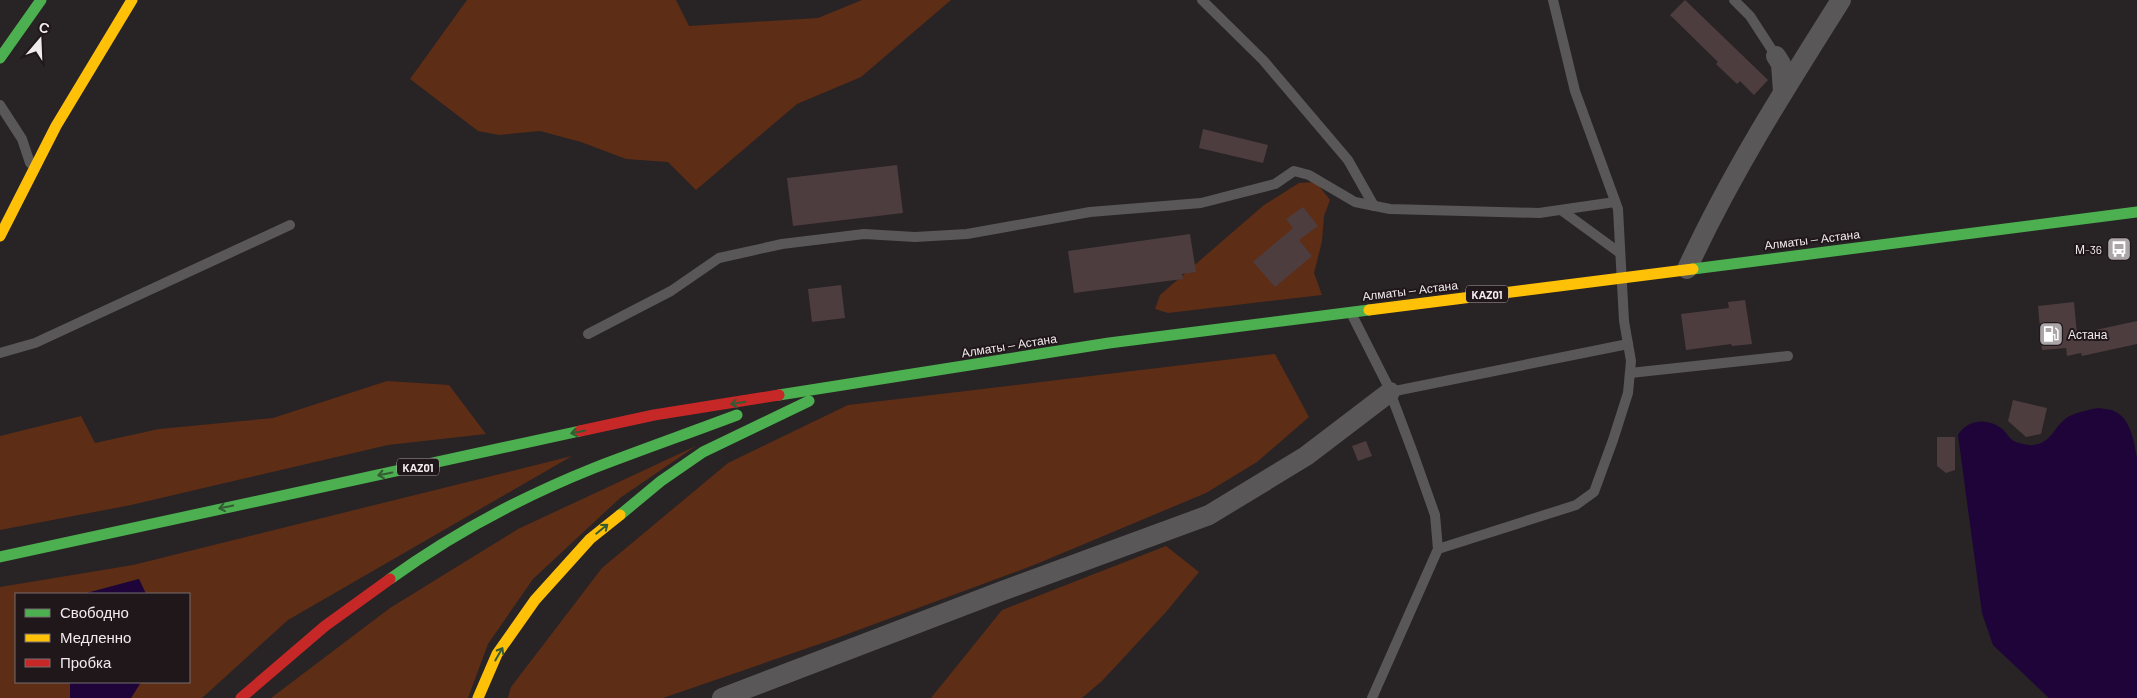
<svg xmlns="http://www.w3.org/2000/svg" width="2137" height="698" font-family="Barlow,sans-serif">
	<rect width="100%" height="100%" fill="#282325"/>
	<g fill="#5e2d16">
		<path d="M 467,0 L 676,0 L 689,26 L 818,18 L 862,0 L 951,0 L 861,77 L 797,104 L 696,190 L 668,162 L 626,159 L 581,142 L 540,131 L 499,135 L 478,131 L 410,79 Z"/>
		<path d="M 1316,182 L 1330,200 L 1324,216 L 1322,241 L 1314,273 L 1322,295 L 1168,313 L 1155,309 L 1160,295 L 1264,205 L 1299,183 Z"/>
		<path d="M 1275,354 L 1309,417 L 1257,462 L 1206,493 L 1034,565 L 834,639 L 663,698 L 508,698 L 511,687 L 602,568 L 728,463 L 848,405 Z"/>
		<path d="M 387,381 L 449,385 L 486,434 L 388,445 L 131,505 L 0,530 L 0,436 L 81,416 L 95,443 L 159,429 L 273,418 Z"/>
		<path d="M 696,446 L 620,498 L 533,579 L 488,644 L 468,698 L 271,698 L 390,608 L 518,529 Z"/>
		<path d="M 572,456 L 288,620 L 202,698 L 131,698 L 141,682 L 189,682 L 189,594 L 146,594 L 139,579 L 83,594 L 16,594 L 16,682 L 70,682 L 70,698 L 0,698 L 0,587 L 133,565 Z"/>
		<path d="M 1166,546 L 1199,572 L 1166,612 L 1102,681 L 1082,698 L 931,698 L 1002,610 Z"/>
	</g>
	<g fill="#1f043a">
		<path d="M 2098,408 C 2103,409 2110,409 2114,411 C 2131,419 2134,441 2137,458 L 2137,698 L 2049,698 L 1993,645 L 1982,613 L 1958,435 C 1966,420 1987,417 2001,428 C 2006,431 2009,439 2014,441 C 2018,443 2029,446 2033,445 C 2051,444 2055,425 2068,417 C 2077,412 2088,410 2098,408 Z"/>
		<path d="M 139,579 L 146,594 L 83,594 Z"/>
		<path d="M 70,682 L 141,682 L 131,698 L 70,698 Z"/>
	</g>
	<g fill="#4e3d3f">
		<path d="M 1685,0 L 1768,80 L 1754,95 L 1740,81 L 1737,84 L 1716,64 L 1718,62 L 1670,15 Z"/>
		<path d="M 1203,129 L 1268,145 L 1263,163 L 1199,148 Z"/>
		<path d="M 897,165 L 903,213 L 793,226 L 787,178 Z"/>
		<path d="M 1303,207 L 1318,226 L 1299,240 L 1312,256 L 1275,287 L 1253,262 L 1293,228 L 1286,219 Z"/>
		<path d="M 1190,234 L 1196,272 L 1182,274 L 1183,279 L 1074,293 L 1068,251 Z"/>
		<path d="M 841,285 L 845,318 L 812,322 L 808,289 Z"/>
		<path d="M 1745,300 L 1752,344 L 1732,346 L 1731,344 L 1686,350 L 1681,314 L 1729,308 L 1728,302 Z"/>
		<path d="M 2074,302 L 2077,334 L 2137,321 L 2137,344 L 2082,356 L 2081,353 L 2067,356 L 2066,348 L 2042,350 L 2038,306 Z"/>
		<path d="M 2013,400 L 2047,408 L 2041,434 L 2026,437 L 2008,421 Z"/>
		<path d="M 1937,437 L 1955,437 L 1955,470 L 1946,473 L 1937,466 Z"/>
		<path d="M 1366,441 L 1372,456 L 1358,461 L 1352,446 Z"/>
	</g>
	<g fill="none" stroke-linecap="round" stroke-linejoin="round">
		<g stroke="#5a5758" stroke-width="10">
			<path d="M 1202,0 L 1263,60 L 1348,160 L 1374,206"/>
			<path d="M 1734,0 L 1750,16 L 1776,56"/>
			<path d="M 0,105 L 22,139 L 30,163"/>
			<path d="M 1561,210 L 1620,253"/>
			<path d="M 1351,313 L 1387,384 L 1413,453 L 1435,515 L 1438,549 L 1372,698"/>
			<path d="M 588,334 L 671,291 L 719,258 L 782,244 L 864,234 L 915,237 L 967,234 L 1090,212 L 1201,203 L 1275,184 L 1294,171 L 1309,175 L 1355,202 L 1390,209 L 1539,213 L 1615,202"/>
			<path d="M 0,353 L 35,343 L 290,225"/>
			<path d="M 1630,373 L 1788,356"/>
			<path d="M 1390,392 L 1628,344"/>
			<path d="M 1438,549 L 1576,505 L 1594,492 L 1613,440 L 1628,393 L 1631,361 L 1624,321 L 1618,209 L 1575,91 L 1553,0"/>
		</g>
		<g stroke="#5a5758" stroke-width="20">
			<path d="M 1776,56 L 1781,64 L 1783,92"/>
			<path d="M 1687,269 C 1730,175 1786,87 1841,0"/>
			<path d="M 722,698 L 1002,591 L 1209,515 L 1306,456 L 1390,392"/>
		</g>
		<g stroke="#4caf50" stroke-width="11">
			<path d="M 0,58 L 41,0"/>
			<path d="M 1693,269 L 2137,212"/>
			<path d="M 779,395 L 1109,343 L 1369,310"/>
			<path d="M 620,515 L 661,481 L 703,452 L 809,401"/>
			<path d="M 0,557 L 580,431"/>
			<path d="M 390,579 C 451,535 524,496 594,468 C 641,450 689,433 737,415"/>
		</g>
		<g stroke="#ffc107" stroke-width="11">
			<path d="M 0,236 L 56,126 L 132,0"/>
			<path d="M 1369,310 L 1693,269"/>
			<path d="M 478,698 L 497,654 L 535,600 L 590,539 L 620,515"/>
		</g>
		<g stroke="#c62828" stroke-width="11">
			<path d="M 580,431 L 654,415 L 779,395"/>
			<path d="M 241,698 L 325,626 L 390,579"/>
		</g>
	</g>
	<defs><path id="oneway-shaft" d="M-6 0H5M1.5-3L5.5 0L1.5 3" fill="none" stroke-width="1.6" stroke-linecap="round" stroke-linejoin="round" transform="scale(1.25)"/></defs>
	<g stroke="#345b33">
		<use href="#oneway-shaft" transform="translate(738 403) rotate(171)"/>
		<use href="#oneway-shaft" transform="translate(578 432) rotate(168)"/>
		<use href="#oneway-shaft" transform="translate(385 474) rotate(168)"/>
		<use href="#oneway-shaft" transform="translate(226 507) rotate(168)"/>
		<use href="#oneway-shaft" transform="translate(602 529) rotate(-39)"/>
		<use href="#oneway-shaft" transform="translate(499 654) rotate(-60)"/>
	</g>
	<defs>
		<symbol id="bus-square" viewBox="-11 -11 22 22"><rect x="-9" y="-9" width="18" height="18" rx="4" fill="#aba5a8" stroke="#20171b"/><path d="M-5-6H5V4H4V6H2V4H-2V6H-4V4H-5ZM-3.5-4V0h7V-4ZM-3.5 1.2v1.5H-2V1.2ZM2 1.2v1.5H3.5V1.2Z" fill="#fff"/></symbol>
		<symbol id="fuel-square" viewBox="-11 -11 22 22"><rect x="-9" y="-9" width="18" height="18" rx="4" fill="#aba5a8" stroke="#20171b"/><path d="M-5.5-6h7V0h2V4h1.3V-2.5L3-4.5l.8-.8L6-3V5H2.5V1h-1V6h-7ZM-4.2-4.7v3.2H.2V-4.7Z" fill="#fff"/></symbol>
	</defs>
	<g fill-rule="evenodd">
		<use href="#bus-square" x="2105" y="235" width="28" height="28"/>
		<use href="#fuel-square" x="2037" y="320" width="28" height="28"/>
	</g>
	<g text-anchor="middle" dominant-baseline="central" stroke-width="4" stroke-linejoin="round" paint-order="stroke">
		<g fill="#20171b" stroke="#b3abaf" stroke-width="1">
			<rect x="1466" y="285.5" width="42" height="17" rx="4"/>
			<rect x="397" y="458.5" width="42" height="17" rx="4"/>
		</g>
		<g font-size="11" font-weight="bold" fill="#f2ebee">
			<text x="1487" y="294">KАZ01</text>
			<text x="418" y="467">KАZ01</text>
		</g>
		<g font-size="12" fill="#f2ebee" stroke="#20171b">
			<text transform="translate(1812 239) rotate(-7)">Алматы — Астана</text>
			<text transform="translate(1410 290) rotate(-7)">Алматы — Астана</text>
			<text transform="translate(1009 345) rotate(-9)">Алматы — Астана</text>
		</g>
		<g font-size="12" fill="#f2ebee" stroke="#20171b" text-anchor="end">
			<text x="2102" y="249">М-36</text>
			<text x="2068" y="334" text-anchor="start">Астана</text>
		</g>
	</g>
	<rect x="15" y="593" width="175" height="90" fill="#20171b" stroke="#746c6f"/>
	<rect x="25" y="609" width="25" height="8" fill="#4caf50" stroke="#746c6f"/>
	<text x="60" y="618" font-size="15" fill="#f2ebee">Свободно</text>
	<rect x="25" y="634" width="25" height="8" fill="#ffc107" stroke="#746c6f"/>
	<text x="60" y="643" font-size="15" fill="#f2ebee">Медленно</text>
	<rect x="25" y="659" width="25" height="8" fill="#c62828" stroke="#746c6f"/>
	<text x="60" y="668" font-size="15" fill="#f2ebee">Пробка</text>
	<g transform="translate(40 40) rotate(19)" stroke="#20171b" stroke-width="4" paint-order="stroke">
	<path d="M0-4L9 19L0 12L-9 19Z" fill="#f2ebee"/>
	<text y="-8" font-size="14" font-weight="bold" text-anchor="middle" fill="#f2ebee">С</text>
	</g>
</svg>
